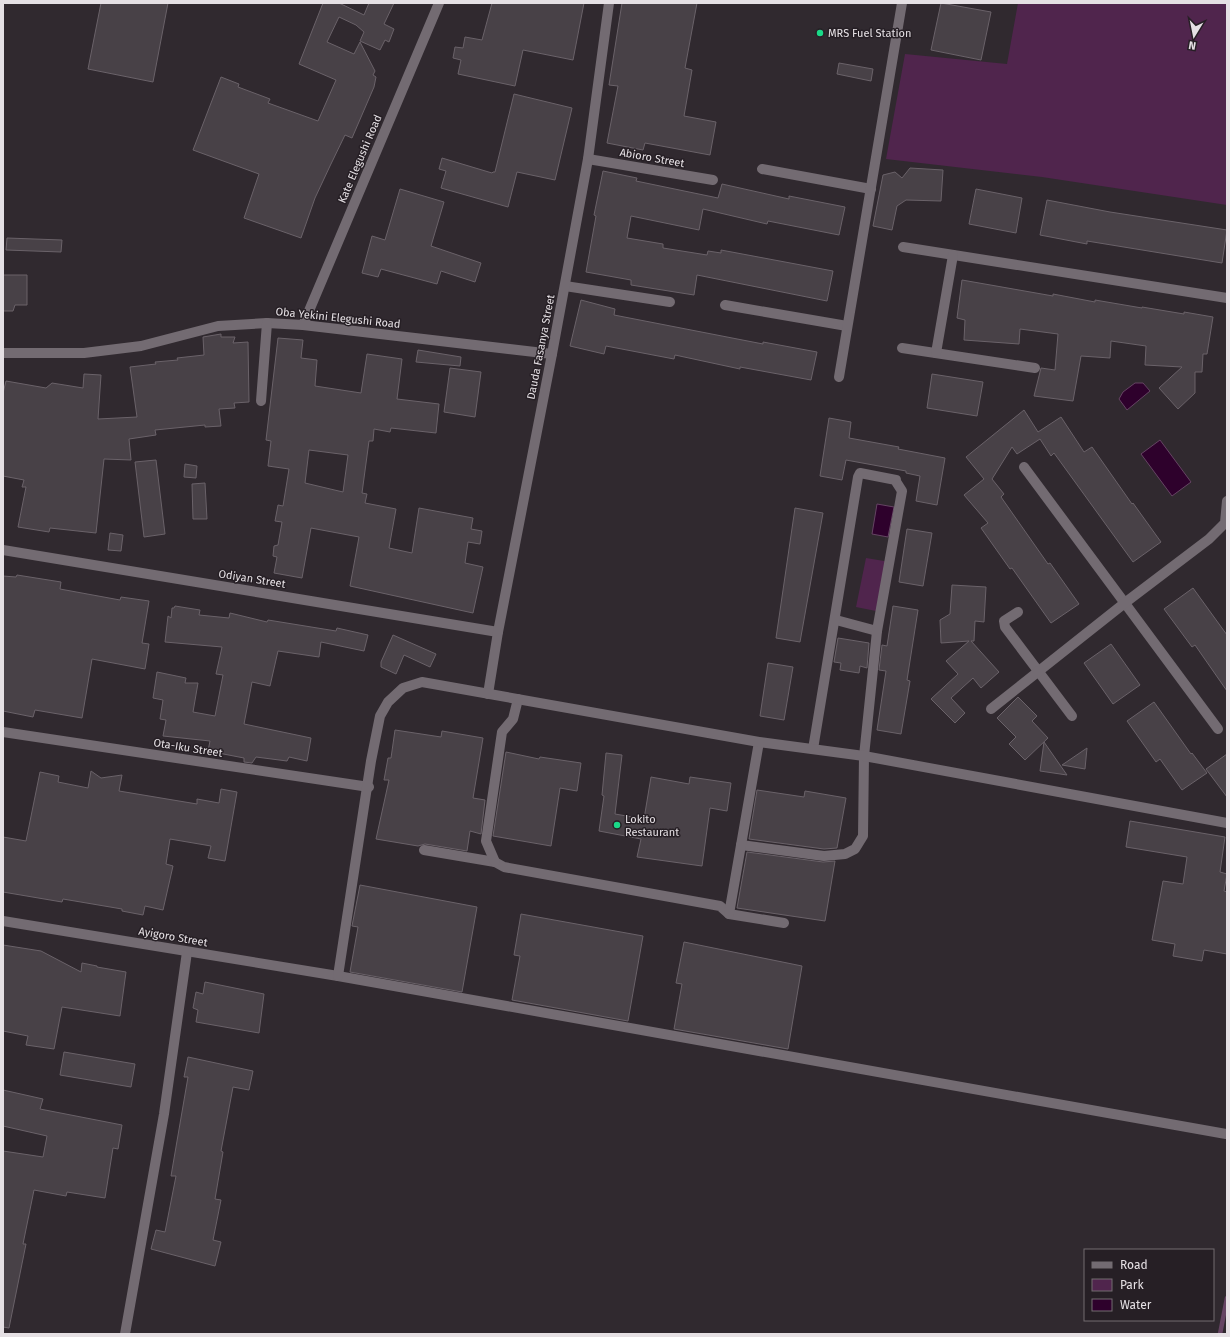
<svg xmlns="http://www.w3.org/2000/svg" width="1230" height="1337" font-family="'Fira Sans',sans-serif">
	<rect width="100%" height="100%" fill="#30292f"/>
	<g fill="#50254d">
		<path d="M 1018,3 L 1227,3 L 1227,205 L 1042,177 L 886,159 L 905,54 L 1007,64 Z"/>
		<path d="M 866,558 L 890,562 L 881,612 L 856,607 Z"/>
	</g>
	<g fill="#2e012c" stroke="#654463">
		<path d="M 1135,383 L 1143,383 L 1150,391 L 1127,410 L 1119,399 L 1123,392 Z"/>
		<path d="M 1160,440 L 1191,482 L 1172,496 L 1141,454 Z"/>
		<path d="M 877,504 L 894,507 L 888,537 L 872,534 Z"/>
	</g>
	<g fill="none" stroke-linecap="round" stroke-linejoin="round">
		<path stroke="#654463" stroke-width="4.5" d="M 1220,1334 L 1227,1298"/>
	</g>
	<g fill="#484147" stroke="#6a6269" fill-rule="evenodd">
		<path d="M 101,3 L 168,3 L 153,82 L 88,69 Z"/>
		<path d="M 323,3 L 339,3 L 364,15 L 369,3 L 394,3 L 384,24 L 394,29 L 389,42 L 385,40 L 380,50 L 360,41 L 364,32 L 356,25 L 339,17 L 327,42 L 354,54 L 360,42 L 375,71 L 373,75 L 376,77 L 374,87 L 352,138 L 345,135 L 330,166 L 315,198 L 301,238 L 244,218 L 259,174 L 193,150 L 221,77 L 239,84 L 238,87 L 270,99 L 268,103 L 318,121 L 336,80 L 299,64 Z"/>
		<path d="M 492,3 L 584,3 L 573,60 L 523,50 L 515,86 L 458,74 L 461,60 L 453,58 L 455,47 L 463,48 L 465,37 L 482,40 Z"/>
		<path d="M 622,3 L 697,3 L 685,68 L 692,70 L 684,116 L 716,122 L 710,155 L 645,143 L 643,150 L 607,143 L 618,86 L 609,85 Z"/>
		<path d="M 941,3 L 991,12 L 981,60 L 931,50 Z"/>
		<path d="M 839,63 L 873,69 L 871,81 L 837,74 Z"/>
		<path d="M 514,94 L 572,108 L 555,180 L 517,172 L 508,207 L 441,188 L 446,171 L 439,169 L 442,158 L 492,173 L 493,172 L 495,172 Z"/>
		<path d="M 910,168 L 943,170 L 941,201 L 906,200 L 897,206 L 892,230 L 873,226 L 883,175 L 895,172 L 902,178 Z"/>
		<path d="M 603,171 L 637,178 L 636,181 L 718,198 L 722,184 L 789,199 L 789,196 L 845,207 L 839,235 L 768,221 L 767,224 L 703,209 L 699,230 L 631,216 L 627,238 L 663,244 L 663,248 L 707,255 L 708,251 L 721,253 L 721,250 L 833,271 L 827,301 L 697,275 L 694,295 L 631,285 L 631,280 L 586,272 L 596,216 L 594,215 Z"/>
		<path d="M 400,189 L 444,202 L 431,246 L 481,263 L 475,282 L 441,271 L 437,284 L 381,269 L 378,277 L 362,273 L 372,236 L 385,240 Z"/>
		<path d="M 976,189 L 1022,198 L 1016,233 L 969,224 Z"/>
		<path d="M 1047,200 L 1110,212 L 1227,230 L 1222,263 L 1087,241 L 1087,244 L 1040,235 Z"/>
		<path d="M 7,238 L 62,240 L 61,252 L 6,250 Z"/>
		<path d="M 3,275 L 27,275 L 27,305 L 15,305 L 13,311 L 3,311 Z"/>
		<path d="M 962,280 L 1053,296 L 1053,294 L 1095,302 L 1095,300 L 1142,308 L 1142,307 L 1184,314 L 1184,312 L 1213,317 L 1207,354 L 1203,354 L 1202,372 L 1195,372 L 1195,393 L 1178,409 L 1159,388 L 1182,367 L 1145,365 L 1146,346 L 1111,341 L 1110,358 L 1081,356 L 1073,401 L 1034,396 L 1041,368 L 1055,370 L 1058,334 L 1020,329 L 1019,344 L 964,340 L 965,320 L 957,318 Z"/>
		<path d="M 581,300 L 615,309 L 614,315 L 763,344 L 763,342 L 817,352 L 811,380 L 740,367 L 740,369 L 675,355 L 674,359 L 606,346 L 604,354 L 570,346 Z"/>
		<path d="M 221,334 L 221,337 L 235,337 L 233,343 L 248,342 L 249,402 L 234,403 L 235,408 L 219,409 L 221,426 L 205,427 L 205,425 L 155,430 L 156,435 L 129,439 L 131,460 L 104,459 L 96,533 L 50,528 L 49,532 L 18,527 L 26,487 L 22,487 L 24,480 L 3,476 L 3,393 L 6,381 L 46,388 L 52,383 L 83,388 L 84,374 L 101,375 L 98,419 L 137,417 L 130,367 L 156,364 L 155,362 L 178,360 L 177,358 L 204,355 L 203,337 Z"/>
		<path d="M 278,338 L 303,340 L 301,358 L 317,360 L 315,386 L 361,393 L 367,354 L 402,359 L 397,399 L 439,404 L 436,433 L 391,428 L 390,432 L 374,429 L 373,441 L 369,441 L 362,493 L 367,494 L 365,503 L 396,509 L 389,548 L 412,553 L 419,508 L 473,518 L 471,529 L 482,531 L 480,544 L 468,542 L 465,563 L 483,567 L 473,613 L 350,586 L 359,537 L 311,528 L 302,578 L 274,573 L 277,557 L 273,556 L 274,546 L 278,545 L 282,522 L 275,521 L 278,505 L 283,506 L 289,469 L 268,466 L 271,441 L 266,440 ZM 309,450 L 348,455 L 343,492 L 305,483 Z"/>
		<path d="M 418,350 L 461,357 L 460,366 L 416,362 Z"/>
		<path d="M 450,368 L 481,372 L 475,417 L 444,412 Z"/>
		<path d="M 932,374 L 983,382 L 977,416 L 927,408 Z"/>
		<path d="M 1024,410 L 1038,432 L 1061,417 L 1084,452 L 1092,447 L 1132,504 L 1133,503 L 1161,542 L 1133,562 L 1054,453 L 1051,456 L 1040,439 L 1017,454 L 1012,447 L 992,479 L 1004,494 L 1001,497 L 1048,564 L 1050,563 L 1079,604 L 1051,623 L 1012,568 L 1010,569 L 981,528 L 988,523 L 964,495 L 984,479 L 966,457 Z"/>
		<path d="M 829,418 L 851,422 L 849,438 L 899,447 L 898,449 L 945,458 L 937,505 L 916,501 L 920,476 L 906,473 L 906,471 L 846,460 L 842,480 L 820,476 Z"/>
		<path d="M 156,460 L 165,534 L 144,537 L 135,462 Z"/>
		<path d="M 185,464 L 197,466 L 196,478 L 184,477 Z"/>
		<path d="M 205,483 L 207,519 L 193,519 L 192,484 Z"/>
		<path d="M 795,508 L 823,513 L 800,642 L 776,638 Z"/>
		<path d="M 907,529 L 932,533 L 923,586 L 899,582 Z"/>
		<path d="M 110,533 L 123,535 L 121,551 L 108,550 Z"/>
		<path d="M 17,575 L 61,582 L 60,589 L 120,600 L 121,597 L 149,601 L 142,643 L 149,644 L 145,669 L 92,659 L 82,718 L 35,710 L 33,717 L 3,711 L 3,576 L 16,577 Z"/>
		<path d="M 952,585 L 986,587 L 984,622 L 975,621 L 974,641 L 971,641 L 999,672 L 981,688 L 973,678 L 951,698 L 965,713 L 955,723 L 931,699 L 958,674 L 946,661 L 969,641 L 941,643 L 940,620 L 950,614 Z"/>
		<path d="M 1193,588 L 1227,635 L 1227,691 L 1195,645 L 1192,647 L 1164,609 Z"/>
		<path d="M 175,606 L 200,610 L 199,615 L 229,618 L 230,613 L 267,622 L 268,620 L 336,631 L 337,628 L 368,635 L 364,651 L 321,642 L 319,657 L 278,651 L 270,686 L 252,682 L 244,724 L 311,738 L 307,761 L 289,757 L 287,761 L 256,757 L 252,763 L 244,762 L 244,758 L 208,751 L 210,741 L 163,736 L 166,720 L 160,719 L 163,700 L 153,698 L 157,672 L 186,678 L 185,683 L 198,683 L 193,712 L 215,716 L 223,675 L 216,674 L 222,647 L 165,642 L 168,616 L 171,618 L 172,608 L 174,608 Z"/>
		<path d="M 893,606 L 918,610 L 907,680 L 910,681 L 901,734 L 877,730 L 886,671 L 879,670 L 882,645 L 887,646 Z"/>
		<path d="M 393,635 L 436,654 L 430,667 L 404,655 L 396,674 L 381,667 L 381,662 Z"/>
		<path d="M 838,638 L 869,643 L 867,668 L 860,666 L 859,673 L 840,670 L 841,663 L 834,662 Z"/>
		<path d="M 1111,644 L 1140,685 L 1113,704 L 1084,663 Z"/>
		<path d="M 768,663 L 793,667 L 784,720 L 760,716 Z"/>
		<path d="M 1018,697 L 1037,716 L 1032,721 L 1048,738 L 1025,760 L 1009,744 L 1016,737 L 997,718 Z"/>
		<path d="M 1154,702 L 1191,754 L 1192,753 L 1207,773 L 1182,790 L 1160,759 L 1156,762 L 1127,721 Z"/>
		<path d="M 395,730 L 441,737 L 442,731 L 483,738 L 473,798 L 485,800 L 481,834 L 470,831 L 467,851 L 425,844 L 418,846 L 376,839 L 389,780 L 384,780 L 388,758 L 391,758 Z"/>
		<path d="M 1044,742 L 1067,775 L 1040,771 Z"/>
		<path d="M 1087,748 L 1085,769 L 1062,765 Z"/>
		<path d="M 506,752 L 539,759 L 540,757 L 581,763 L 577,791 L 560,788 L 551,846 L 493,836 Z"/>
		<path d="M 606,753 L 622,755 L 615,814 L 644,819 L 651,777 L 689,784 L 690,777 L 731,783 L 727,811 L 710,808 L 702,866 L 637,857 L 641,839 L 599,831 L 604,796 L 602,795 Z"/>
		<path d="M 1227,754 L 1227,797 L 1206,769 Z"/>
		<path d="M 91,771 L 101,778 L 122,775 L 119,791 L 197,804 L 197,799 L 219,803 L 221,789 L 237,792 L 225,861 L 208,858 L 211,846 L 170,839 L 166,864 L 173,866 L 163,910 L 145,906 L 143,915 L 122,911 L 122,909 L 63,899 L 62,902 L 3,892 L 3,837 L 26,841 L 40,772 L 59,776 L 58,782 L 88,788 Z"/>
		<path d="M 757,790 L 804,797 L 805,791 L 846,798 L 837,848 L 824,849 L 749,839 Z"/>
		<path d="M 1130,821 L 1225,837 L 1220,872 L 1227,874 L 1224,891 L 1227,892 L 1227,954 L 1204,950 L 1202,961 L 1173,956 L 1175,944 L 1152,940 L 1163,881 L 1183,884 L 1187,857 L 1126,847 Z"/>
		<path d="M 747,852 L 823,862 L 835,861 L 825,921 L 737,908 Z"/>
		<path d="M 360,885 L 477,907 L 462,992 L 350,972 L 358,927 L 352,926 Z"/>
		<path d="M 521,914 L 643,936 L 628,1021 L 512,1000 L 520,956 L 514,955 Z"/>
		<path d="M 684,942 L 802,966 L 788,1049 L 674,1029 L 682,984 L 676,983 Z"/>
		<path d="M 3,945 L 41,951 L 81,972 L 82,963 L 97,966 L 97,967 L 126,972 L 120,1016 L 62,1007 L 54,1049 L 26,1045 L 28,1036 L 3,1031 Z"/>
		<path d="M 205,982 L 264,994 L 259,1033 L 196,1022 L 198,1010 L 193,1008 L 196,992 L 203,994 Z"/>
		<path d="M 64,1052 L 135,1064 L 131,1087 L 60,1075 Z"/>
		<path d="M 188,1057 L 253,1071 L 249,1090 L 233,1087 L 221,1151 L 223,1152 L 215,1199 L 221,1200 L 213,1240 L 221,1242 L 215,1266 L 151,1249 L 156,1230 L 165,1232 L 176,1176 L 171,1176 L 188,1077 L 184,1077 Z"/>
		<path d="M 3,1090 L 43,1099 L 40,1109 L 122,1125 L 118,1149 L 113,1148 L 105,1198 L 67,1192 L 66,1196 L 34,1190 L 23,1244 L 26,1244 L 9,1328 L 3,1327 L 3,1151 L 43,1157 L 47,1136 L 3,1126 Z"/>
	</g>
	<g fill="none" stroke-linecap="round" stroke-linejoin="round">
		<g stroke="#736b72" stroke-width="10">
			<path d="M 588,159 L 713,180"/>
			<path d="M 762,169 L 871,189"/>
			<path d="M 903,247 L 1227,298"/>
			<path d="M 565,286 L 670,302"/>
			<path d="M 725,305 L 847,326"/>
			<path d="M 303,325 L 439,3"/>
			<path d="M 902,348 L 1035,368"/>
			<path d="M 3,353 L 84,353 L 141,346 L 218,326 L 267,323 L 303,325 L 552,354"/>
			<path d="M 936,353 L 953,255"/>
			<path d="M 839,377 L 902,3"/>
			<path d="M 261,401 L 267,323"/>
			<path d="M 1024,467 L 1218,729"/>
			<path d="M 3,550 L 498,632"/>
			<path d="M 1018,612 L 1004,621 L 1005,627 L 1072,716"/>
			<path d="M 836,620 L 877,631"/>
			<path d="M 488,694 L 498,632 L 552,354 L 588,159 L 609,3"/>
			<path d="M 991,709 L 1126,602 L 1209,539 L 1225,523 L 1227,501"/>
			<path d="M 3,732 L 369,787"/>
			<path d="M 741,845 L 824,856 L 845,854 L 855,849 L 863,836 L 864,756 L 877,631 L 902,491 L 895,480 L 896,480 L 860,473 L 858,477 L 813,749"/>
			<path d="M 424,850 L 495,862 L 504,867 L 720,906 L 729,914 L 784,923"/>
			<path d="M 495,862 L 486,841 L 502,732 L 513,719 L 518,699"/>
			<path d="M 729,914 L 759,742"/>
			<path d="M 3,921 L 338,976 L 1226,1134"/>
			<path d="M 338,976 L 371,761 L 380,716 L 388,702 L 403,688 L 422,682 L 759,742 L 864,756 L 1227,823"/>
			<path d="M 125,1334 L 164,1114 L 187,952"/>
		</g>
	</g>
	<g fill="#1ad988" stroke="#261f25" stroke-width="1.5">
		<circle cx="820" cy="33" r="4"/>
		<circle cx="617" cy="825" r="4"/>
	</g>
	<g text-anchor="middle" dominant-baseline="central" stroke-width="3" stroke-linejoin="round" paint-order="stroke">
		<g font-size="11" fill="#e5e0e4" stroke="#261f25" text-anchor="start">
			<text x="828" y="33">MRS Fuel Station</text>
			<text x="625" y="819">Lokito<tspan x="625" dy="13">Restaurant</tspan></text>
		</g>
		<g font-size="11" fill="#e5e0e4" stroke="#261f25">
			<text transform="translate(652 158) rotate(10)">Abioro Street</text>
			<text transform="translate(360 159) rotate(-67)">Kate Elegushi Road</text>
			<text transform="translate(338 318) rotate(6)">Oba Yekini Elegushi Road</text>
			<text transform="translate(541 347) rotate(-79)">Dauda Fasanya Street</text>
			<text transform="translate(252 579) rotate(9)">Odiyan Street</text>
			<text transform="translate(188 748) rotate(9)">Ota-Iku Street</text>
			<text transform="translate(173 937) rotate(10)">Ayigoro Street</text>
		</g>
	</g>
	<rect width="1230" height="1337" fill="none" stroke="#e5e0e4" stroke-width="8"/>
	<rect x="1084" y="1249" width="130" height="72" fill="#261f25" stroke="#726c71"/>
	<rect x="1092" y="1262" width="20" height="6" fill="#736b72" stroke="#726c71"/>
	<text x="1120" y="1269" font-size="12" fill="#e5e0e4">Road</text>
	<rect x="1092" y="1279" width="20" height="12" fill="#50254d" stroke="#726c71"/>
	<text x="1120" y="1289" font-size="12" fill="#e5e0e4">Park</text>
	<rect x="1092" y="1299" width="20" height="12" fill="#2e012c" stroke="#726c71"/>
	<text x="1120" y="1309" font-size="12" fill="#e5e0e4">Water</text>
	<g transform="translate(1194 36) rotate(190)" stroke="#261f25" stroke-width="3" paint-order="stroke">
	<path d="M0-3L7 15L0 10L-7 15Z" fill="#e5e0e4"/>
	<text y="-6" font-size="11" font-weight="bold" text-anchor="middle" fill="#e5e0e4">N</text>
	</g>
</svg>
